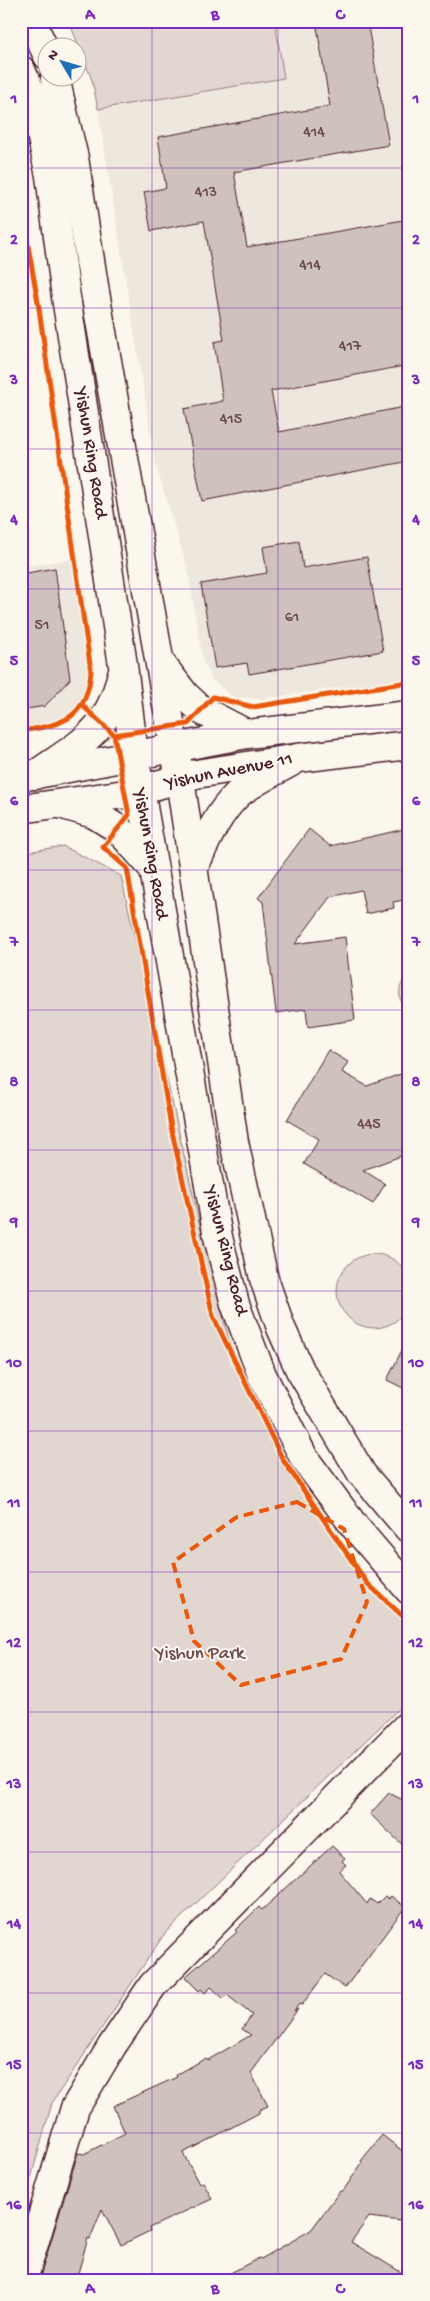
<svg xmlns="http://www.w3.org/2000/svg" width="430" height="2301" font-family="'Gochi Hand',sans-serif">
	<rect width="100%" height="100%" fill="#fbf7ec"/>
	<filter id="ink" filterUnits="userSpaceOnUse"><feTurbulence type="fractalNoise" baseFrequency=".02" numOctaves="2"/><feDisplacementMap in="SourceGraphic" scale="10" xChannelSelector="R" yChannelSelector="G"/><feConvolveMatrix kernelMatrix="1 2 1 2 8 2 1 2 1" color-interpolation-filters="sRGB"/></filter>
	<g filter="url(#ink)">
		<g fill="#eee7de">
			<path d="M 275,21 L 409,21 L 409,678 L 261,699 L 233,697 L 212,680 L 203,661 L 188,571 L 156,466 L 98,109 L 284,78 Z"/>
			<path d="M 72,559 L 90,670 L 89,687 L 81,704 L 67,719 L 48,725 L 21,730 L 21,567 Z"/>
		</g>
		<g fill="#e2d7d0" stroke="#967b7e">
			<path d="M 69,21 L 275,21 L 284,78 L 98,109 L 92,80 Z"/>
			<path d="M 63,846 L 121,876 L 199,1221 L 229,1340 L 283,1467 L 367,1583 L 409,1620 L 409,1699 L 165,1933 L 52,2103 L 21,2213 L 21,853 Z"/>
			<path d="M 409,973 L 409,1013 C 396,1001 397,985 409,973 Z"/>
			<circle cx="374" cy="1291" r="37"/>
		</g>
		<g fill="#cfc2bc" stroke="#4a1f2b">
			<path d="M 316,21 L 367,21 L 389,145 L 234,172 L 247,247 L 409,219 L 409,365 L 271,391 L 279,432 L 409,406 L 409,461 L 202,501 L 184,409 L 223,401 L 214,342 L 224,340 L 204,221 L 151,231 L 144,192 L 166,188 L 158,137 L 330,106 Z"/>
			<path d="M 299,541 L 303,568 L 367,557 L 383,651 L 249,674 L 247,663 L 215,668 L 201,584 L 267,573 L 263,547 Z"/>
			<path d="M 55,568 L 70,679 L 45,706 L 21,710 L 21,574 Z"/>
			<path d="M 409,828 L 409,899 L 393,902 L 394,908 L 366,914 L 361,890 L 330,897 L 295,944 L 345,937 L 355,1020 L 308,1027 L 306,1009 L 276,1013 L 263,902 L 258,898 L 309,829 L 330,846 Z"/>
			<path d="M 328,1050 L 348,1062 L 342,1072 L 367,1086 L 409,1071 L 409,1153 L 363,1170 L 385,1184 L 373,1204 L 304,1164 L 319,1139 L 287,1120 Z"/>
			<path d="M 409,1336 L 409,1391 L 387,1380 Z"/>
			<path d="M 389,1793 L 409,1803 L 409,1851 L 370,1814 Z"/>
			<path d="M 332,1846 L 345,1858 L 342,1861 L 346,1865 L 339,1871 L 367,1904 L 370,1899 L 377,1904 L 385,1896 L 389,1899 L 391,1896 L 405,1907 L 345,1988 L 325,1974 L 302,2005 L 299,2004 L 294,2011 L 298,2009 L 251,2073 L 268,2106 L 259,2110 L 259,2113 L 183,2153 L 199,2184 L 203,2182 L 212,2199 L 149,2228 L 150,2231 L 121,2245 L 102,2209 L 90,2239 L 88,2238 L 76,2280 L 39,2280 L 78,2153 L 84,2154 L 125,2133 L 113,2106 L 177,2077 L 176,2075 L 187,2069 L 206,2058 L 208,2060 L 251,2035 L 242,2029 L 252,2015 L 227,1995 L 223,1998 L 211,1987 L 205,1993 L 201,1989 L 199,1991 L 185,1977 L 237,1932 L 235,1930 L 259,1907 L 262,1910 Z"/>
			<path d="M 382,2135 L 409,2156 L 409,2222 L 369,2217 L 351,2242 L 409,2277 L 409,2280 L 217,2280 L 259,2258 L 261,2259 L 311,2230 L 340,2191 L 343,2191 L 362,2163 L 361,2161 Z"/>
		</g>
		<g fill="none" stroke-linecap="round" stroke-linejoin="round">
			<defs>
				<g id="minor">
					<path d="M 21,777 L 247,734 L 409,715"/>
					<path d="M 21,809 L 125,794 L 196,774 L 298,758 L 409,745"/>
					<path d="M 23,2280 L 75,2108 L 112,2046 L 153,1985 L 409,1724"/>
				</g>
				<g id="major">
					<path d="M 31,21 L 48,56"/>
					<path d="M 21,70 L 34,100 L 50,176 L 66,297 L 123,665 L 134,755 L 218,1237 L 235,1304 L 262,1375 L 304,1458 L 355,1527 L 409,1590"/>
					<path d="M 55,78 L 74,158 L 95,292 L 180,779 L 234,1142 L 264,1279 L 281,1328 L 300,1370 L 362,1474 L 409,1529"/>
					<path d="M 162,665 L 185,695 L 201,710 L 247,734"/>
					<path d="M 35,775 C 79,744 108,733 121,677"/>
					<path d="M 60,804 L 94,814 L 118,829 L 152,867"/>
					<path d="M 194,867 C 206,841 217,814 238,794 C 253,781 280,769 298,758"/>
				</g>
			</defs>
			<use href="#minor" stroke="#4a1f2b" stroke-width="31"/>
			<use href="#major" stroke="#4a1f2b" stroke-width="31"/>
			<use href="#minor" stroke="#fbf7ec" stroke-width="28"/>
			<use href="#major" stroke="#fbf7ec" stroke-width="28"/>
			<defs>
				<g id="cycleway">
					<path d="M 21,206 L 38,302 L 91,671 C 87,718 64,725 21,731"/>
					<path d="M 83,706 L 114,735 L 129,815 L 103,847 L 127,868 L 171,1127 L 213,1316 L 283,1460 L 367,1583 L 409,1622"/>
					<path d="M 114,735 L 188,724 L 213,697 L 253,707 L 409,682"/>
				</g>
			</defs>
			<use href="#cycleway" stroke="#fbf7ec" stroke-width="8"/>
			<use href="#cycleway" stroke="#e8590c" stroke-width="5"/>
		</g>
	</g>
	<path fill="none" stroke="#e8590c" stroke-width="4" stroke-dasharray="10 6" stroke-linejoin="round" d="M 297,1502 L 344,1529 L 367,1602 L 341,1659 L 241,1685 L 194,1641 L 173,1562 L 237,1517 Z"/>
	<path fill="none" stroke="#7b2cbf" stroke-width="1" stroke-opacity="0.55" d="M 152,21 L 152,2280M 278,21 L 278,2280M 21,168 L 409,168M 21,308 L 409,308M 21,449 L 409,449M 21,589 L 409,589M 21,729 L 409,729M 21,870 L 409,870M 21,1010 L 409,1010M 21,1150 L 409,1150M 21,1291 L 409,1291M 21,1431 L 409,1431M 21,1572 L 409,1572M 21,1712 L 409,1712M 21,1852 L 409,1852M 21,1993 L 409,1993M 21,2133 L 409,2133"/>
	<g text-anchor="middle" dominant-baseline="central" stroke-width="4" stroke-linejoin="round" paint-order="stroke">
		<g font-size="16" fill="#6b484f">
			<text x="314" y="133">414</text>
			<text x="206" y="193">413</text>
			<text x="310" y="266">414</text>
			<text x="350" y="347">417</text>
			<text x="231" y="420">415</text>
			<text x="292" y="618">61</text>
			<text x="42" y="626">51</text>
			<text x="369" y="1125">445</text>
		</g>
		<g font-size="19" fill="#4a1f2b" stroke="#fbf7ec">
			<text transform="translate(90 453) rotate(81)">Yishun Ring Road</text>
			<text transform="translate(229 772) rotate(-11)">Yishun Avenue 11</text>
			<text transform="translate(150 854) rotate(80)">Yishun Ring Road</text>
			<text transform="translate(225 1251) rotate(76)">Yishun Ring Road</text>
		</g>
		<g font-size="19" fill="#704d54" stroke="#fbf7ec">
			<text x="200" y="1654">Yishun Park</text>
		</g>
	</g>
	<rect width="430" height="2301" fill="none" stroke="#fbf7ec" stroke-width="55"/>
	<g transform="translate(62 62) rotate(308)"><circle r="24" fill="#fbf7ec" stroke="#b4a19f"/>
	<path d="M0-4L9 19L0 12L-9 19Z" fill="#1f6fb2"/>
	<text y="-8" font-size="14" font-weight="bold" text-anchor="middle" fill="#4a1f2b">N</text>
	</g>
	<rect x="28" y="28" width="374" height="2246" fill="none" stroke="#7b2cbf" stroke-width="2"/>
	<g font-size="16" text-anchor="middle" font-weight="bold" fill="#7b2cbf">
		<text x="90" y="19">A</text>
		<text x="215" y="19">B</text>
		<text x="340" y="19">C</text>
		<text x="14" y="103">1</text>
		<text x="416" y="103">1</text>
		<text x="14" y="244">2</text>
		<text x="416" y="244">2</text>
		<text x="14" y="384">3</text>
		<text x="416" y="384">3</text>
		<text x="14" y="524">4</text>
		<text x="416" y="524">4</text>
		<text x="14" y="665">5</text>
		<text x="416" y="665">5</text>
		<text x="14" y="805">6</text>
		<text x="416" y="805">6</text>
		<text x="14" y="946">7</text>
		<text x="416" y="946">7</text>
		<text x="14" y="1086">8</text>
		<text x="416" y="1086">8</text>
		<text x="14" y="1226">9</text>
		<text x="416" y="1226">9</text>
		<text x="14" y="1367">10</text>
		<text x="416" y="1367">10</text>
		<text x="14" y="1507">11</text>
		<text x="416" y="1507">11</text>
		<text x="14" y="1647">12</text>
		<text x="416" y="1647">12</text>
		<text x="14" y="1788">13</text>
		<text x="416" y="1788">13</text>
		<text x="14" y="1928">14</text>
		<text x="416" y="1928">14</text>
		<text x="14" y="2069">15</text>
		<text x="416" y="2069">15</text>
		<text x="14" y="2209">16</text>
		<text x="416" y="2209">16</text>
		<text x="90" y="2293">A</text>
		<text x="215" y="2293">B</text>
		<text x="340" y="2293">C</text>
	</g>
</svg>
